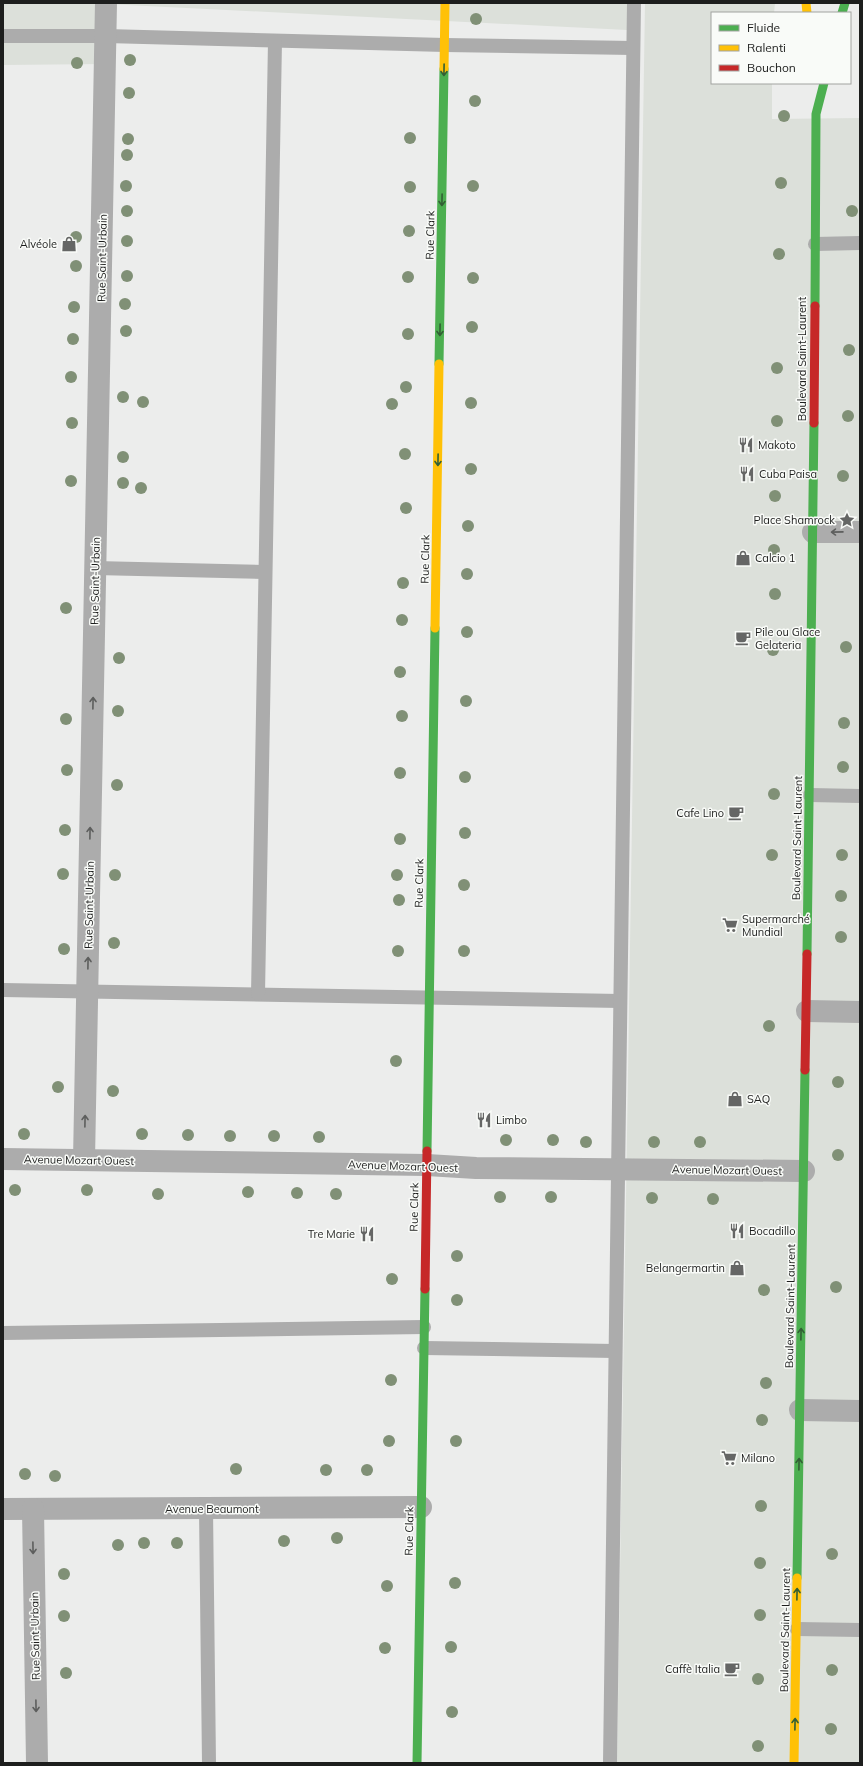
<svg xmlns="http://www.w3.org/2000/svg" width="863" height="1766" font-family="Mulish,sans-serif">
	<rect width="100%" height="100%" fill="#ecedec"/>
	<g fill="#dce0da">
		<path d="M 3,3 L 627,3 L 627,30 L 107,4 L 105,64 L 3,65 Z"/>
		<path d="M 645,3 L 775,3 L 774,13 L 712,13 L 712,83 L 772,83 L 772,119 L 860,118 L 860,1763 L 617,1763 Z"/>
	</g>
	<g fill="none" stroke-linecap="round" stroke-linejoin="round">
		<g stroke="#acacac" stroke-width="14">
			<path d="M 3,36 L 106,36 L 445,45 L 633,48"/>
			<path d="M 815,244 L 860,243"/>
			<path d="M 95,568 L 265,572"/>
			<path d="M 810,795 L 860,796"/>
			<path d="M 3,990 L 620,1001"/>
			<path d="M 258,994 L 275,41"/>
			<path d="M 3,1333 L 424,1327"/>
			<path d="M 424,1348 L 615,1351"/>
			<path d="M 206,1509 L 209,1763"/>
			<path d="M 797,1629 L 860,1630"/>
			<path d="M 610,1763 L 634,3"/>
		</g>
		<g stroke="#acacac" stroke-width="22">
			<path d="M 813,532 L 860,532"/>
			<path d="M 807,1011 L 860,1012"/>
			<path d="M 3,1159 L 427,1165 L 476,1168 L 804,1171"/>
			<path d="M 84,1160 L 106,3"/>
			<path d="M 800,1410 L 860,1411"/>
			<path d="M 3,1509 L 421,1507"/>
			<path d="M 33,1509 L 37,1763"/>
		</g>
		<g stroke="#4caf50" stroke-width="9">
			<path d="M 842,13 L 845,3"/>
			<path d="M 815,306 L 816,114 L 824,83"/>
			<path d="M 439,364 L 444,69"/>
			<path d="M 807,954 L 814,423"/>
			<path d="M 427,1151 L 435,628"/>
			<path d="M 797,1578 L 805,1070"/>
			<path d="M 417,1763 L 425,1289"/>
		</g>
		<g stroke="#ffc107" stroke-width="9">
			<path d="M 806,3 L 807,13"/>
			<path d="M 444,69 L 445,3"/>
			<path d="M 435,628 L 439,364"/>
			<path d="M 794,1763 L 797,1578"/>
		</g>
		<g stroke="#c62828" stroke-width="9">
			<path d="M 814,423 L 815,306"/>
			<path d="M 805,1070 L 807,954"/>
			<path d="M 425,1289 L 427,1151"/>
		</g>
	</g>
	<g fill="#809076">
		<circle cx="476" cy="19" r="6"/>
		<circle cx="130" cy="60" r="6"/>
		<circle cx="77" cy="63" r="6"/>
		<circle cx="129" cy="93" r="6"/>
		<circle cx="475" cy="101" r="6"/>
		<circle cx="784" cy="116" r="6"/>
		<circle cx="410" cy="138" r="6"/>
		<circle cx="128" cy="139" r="6"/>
		<circle cx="127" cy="155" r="6"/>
		<circle cx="781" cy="183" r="6"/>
		<circle cx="126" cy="186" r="6"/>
		<circle cx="473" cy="186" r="6"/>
		<circle cx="410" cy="187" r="6"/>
		<circle cx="127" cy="211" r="6"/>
		<circle cx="852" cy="211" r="6"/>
		<circle cx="409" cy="231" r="6"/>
		<circle cx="76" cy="237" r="6"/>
		<circle cx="127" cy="241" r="6"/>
		<circle cx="779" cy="254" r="6"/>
		<circle cx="76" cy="266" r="6"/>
		<circle cx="127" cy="276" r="6"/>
		<circle cx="408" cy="277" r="6"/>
		<circle cx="473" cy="278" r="6"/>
		<circle cx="125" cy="304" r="6"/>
		<circle cx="74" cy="307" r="6"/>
		<circle cx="472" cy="327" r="6"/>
		<circle cx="126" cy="331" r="6"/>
		<circle cx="408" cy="334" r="6"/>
		<circle cx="73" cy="339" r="6"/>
		<circle cx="849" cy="350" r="6"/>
		<circle cx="777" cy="368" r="6"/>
		<circle cx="71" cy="377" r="6"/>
		<circle cx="406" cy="387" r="6"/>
		<circle cx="123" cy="397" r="6"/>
		<circle cx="143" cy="402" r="6"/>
		<circle cx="471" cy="403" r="6"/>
		<circle cx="392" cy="404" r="6"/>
		<circle cx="848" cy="416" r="6"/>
		<circle cx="777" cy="421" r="6"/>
		<circle cx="72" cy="423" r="6"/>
		<circle cx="405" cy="454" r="6"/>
		<circle cx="123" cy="457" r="6"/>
		<circle cx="471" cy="469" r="6"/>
		<circle cx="843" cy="476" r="6"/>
		<circle cx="71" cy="481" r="6"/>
		<circle cx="123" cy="483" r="6"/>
		<circle cx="141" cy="488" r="6"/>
		<circle cx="775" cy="496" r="6"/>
		<circle cx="406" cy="508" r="6"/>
		<circle cx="468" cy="526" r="6"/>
		<circle cx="774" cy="550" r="6"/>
		<circle cx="467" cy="574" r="6"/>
		<circle cx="403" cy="583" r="6"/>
		<circle cx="775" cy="594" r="6"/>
		<circle cx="66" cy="608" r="6"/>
		<circle cx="402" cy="620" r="6"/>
		<circle cx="467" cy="632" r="6"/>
		<circle cx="846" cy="647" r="6"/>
		<circle cx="773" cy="650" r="6"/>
		<circle cx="119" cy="658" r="6"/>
		<circle cx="400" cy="672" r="6"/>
		<circle cx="466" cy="701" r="6"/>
		<circle cx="118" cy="711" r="6"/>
		<circle cx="402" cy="716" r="6"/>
		<circle cx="66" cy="719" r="6"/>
		<circle cx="844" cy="723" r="6"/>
		<circle cx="843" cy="767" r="6"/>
		<circle cx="67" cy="770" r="6"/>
		<circle cx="400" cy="773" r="6"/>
		<circle cx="465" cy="777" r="6"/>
		<circle cx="117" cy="785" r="6"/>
		<circle cx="774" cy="794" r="6"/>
		<circle cx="65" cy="830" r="6"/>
		<circle cx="465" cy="833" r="6"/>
		<circle cx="400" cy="839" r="6"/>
		<circle cx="772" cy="855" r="6"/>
		<circle cx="842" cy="855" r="6"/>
		<circle cx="63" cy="874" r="6"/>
		<circle cx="115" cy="875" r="6"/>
		<circle cx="397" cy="875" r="6"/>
		<circle cx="464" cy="885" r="6"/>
		<circle cx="841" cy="896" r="6"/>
		<circle cx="399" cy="900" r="6"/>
		<circle cx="841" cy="937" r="6"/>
		<circle cx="114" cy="943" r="6"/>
		<circle cx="64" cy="949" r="6"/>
		<circle cx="398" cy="951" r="6"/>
		<circle cx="464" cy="951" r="6"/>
		<circle cx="769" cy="1026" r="6"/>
		<circle cx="396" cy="1061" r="6"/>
		<circle cx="838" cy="1082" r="6"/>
		<circle cx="58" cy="1087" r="6"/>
		<circle cx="113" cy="1091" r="6"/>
		<circle cx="24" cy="1134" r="6"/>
		<circle cx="142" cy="1134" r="6"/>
		<circle cx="188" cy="1135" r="6"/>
		<circle cx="230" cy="1136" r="6"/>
		<circle cx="274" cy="1136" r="6"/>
		<circle cx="319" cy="1137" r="6"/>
		<circle cx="506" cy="1140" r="6"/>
		<circle cx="553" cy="1140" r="6"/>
		<circle cx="586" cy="1142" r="6"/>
		<circle cx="654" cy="1142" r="6"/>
		<circle cx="700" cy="1142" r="6"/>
		<circle cx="838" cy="1155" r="6"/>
		<circle cx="15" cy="1190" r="6"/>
		<circle cx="87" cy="1190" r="6"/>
		<circle cx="248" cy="1192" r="6"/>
		<circle cx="297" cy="1193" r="6"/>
		<circle cx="158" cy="1194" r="6"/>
		<circle cx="336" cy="1194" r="6"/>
		<circle cx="500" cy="1197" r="6"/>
		<circle cx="551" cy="1197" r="6"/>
		<circle cx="652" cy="1198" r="6"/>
		<circle cx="713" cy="1199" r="6"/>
		<circle cx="457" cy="1256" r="6"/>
		<circle cx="392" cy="1279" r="6"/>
		<circle cx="836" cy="1287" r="6"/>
		<circle cx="764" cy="1290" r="6"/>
		<circle cx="457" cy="1300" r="6"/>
		<circle cx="391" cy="1380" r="6"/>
		<circle cx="766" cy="1383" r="6"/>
		<circle cx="762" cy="1420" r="6"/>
		<circle cx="389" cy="1441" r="6"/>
		<circle cx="456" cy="1441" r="6"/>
		<circle cx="236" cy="1469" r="6"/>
		<circle cx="326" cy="1470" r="6"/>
		<circle cx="367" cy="1470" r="6"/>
		<circle cx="25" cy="1474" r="6"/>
		<circle cx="55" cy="1476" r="6"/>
		<circle cx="761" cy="1506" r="6"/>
		<circle cx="337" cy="1538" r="6"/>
		<circle cx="284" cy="1541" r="6"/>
		<circle cx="144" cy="1543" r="6"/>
		<circle cx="177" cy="1543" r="6"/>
		<circle cx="118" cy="1545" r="6"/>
		<circle cx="832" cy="1554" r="6"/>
		<circle cx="760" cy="1563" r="6"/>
		<circle cx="64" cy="1574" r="6"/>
		<circle cx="455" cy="1583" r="6"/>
		<circle cx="387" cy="1586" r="6"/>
		<circle cx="760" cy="1615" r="6"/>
		<circle cx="64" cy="1616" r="6"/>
		<circle cx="451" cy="1647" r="6"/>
		<circle cx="385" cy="1648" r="6"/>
		<circle cx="832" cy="1670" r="6"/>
		<circle cx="66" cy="1673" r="6"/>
		<circle cx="758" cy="1679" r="6"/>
		<circle cx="452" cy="1712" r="6"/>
		<circle cx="831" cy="1729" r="6"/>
		<circle cx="758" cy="1746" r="6"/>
	</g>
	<defs><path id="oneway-shaft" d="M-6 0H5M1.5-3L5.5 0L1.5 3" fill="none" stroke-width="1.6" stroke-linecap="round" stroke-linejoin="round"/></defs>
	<g stroke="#325f34">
		<use href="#oneway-shaft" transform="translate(444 70) rotate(91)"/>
		<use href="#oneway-shaft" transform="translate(442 200) rotate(91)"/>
		<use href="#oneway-shaft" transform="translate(440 330) rotate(91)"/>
		<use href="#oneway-shaft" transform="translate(438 460) rotate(91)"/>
		<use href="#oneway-shaft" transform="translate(801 1334) rotate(-89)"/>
		<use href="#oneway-shaft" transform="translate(799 1464) rotate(-89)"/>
		<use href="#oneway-shaft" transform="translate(797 1594) rotate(-89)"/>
		<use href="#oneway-shaft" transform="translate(795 1724) rotate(-89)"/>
	</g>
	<g stroke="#5d5e5d">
		<use href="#oneway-shaft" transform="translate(837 532) rotate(179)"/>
		<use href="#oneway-shaft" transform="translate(93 703) rotate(-89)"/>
		<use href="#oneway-shaft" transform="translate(90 833) rotate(-89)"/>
		<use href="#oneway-shaft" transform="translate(88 963) rotate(-89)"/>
		<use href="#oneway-shaft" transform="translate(85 1121) rotate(-89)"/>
		<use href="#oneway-shaft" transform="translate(33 1548) rotate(89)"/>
		<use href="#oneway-shaft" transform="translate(36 1706) rotate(89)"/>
	</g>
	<defs>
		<symbol id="shop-bare" viewBox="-9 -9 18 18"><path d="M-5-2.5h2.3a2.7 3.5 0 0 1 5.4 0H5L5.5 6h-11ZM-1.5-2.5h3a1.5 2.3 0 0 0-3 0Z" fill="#656665" stroke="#f9fbf8" stroke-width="2.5" paint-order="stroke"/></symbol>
		<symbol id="restaurant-bare" viewBox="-9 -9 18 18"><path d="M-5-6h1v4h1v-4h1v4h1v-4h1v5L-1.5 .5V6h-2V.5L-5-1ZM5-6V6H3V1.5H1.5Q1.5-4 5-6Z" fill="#656665" stroke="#f9fbf8" stroke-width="2.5" paint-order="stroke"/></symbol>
		<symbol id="sight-bare" viewBox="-9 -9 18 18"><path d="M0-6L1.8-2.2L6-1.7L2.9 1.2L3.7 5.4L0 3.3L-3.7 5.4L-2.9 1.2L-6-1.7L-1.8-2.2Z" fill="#656665" stroke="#f9fbf8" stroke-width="2.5" paint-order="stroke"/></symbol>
		<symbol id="cafe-bare" viewBox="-9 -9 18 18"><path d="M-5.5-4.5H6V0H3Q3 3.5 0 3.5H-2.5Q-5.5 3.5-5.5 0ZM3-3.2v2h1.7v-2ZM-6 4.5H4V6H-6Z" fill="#656665" stroke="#f9fbf8" stroke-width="2.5" paint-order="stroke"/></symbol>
		<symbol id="supermarket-bare" viewBox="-9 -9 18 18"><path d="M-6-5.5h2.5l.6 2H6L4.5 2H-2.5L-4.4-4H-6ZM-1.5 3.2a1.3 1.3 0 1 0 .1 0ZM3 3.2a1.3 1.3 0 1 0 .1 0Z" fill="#656665" stroke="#f9fbf8" stroke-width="2.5" paint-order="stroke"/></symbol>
	</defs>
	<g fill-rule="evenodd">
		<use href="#shop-bare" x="58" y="233" width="22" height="22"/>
		<use href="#restaurant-bare" x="735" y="434" width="22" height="22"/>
		<use href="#restaurant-bare" x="736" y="463" width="22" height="22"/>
		<use href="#sight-bare" x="836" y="509" width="22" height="22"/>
		<use href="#shop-bare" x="732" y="547" width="22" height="22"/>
		<use href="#cafe-bare" x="732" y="627" width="22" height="22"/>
		<use href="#cafe-bare" x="725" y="802" width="22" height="22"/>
		<use href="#supermarket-bare" x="719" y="914" width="22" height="22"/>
		<use href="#shop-bare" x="724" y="1088" width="22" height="22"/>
		<use href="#restaurant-bare" x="473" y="1109" width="22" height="22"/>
		<use href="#restaurant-bare" x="726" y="1220" width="22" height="22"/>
		<use href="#restaurant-bare" x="356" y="1223" width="22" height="22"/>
		<use href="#shop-bare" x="726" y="1257" width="22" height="22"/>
		<use href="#supermarket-bare" x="718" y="1447" width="22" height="22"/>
		<use href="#cafe-bare" x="721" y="1658" width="22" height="22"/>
	</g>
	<g text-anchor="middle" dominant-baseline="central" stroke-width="3" stroke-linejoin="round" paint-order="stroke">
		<g font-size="11" fill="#1d1e1d" stroke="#f9fbf8">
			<text transform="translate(430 235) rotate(-89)">Rue Clark</text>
			<text transform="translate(102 258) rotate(-89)">Rue Saint-Urbain</text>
			<text transform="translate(802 359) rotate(-90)">Boulevard Saint-Laurent</text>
			<text transform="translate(425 559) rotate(-89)">Rue Clark</text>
			<text transform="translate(95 581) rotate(-89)">Rue Saint-Urbain</text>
			<text transform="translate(797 838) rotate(-89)">Boulevard Saint-Laurent</text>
			<text transform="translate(419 883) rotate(-89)">Rue Clark</text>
			<text transform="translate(89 905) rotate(-89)">Rue Saint-Urbain</text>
			<text transform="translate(79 1160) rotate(1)">Avenue Mozart Ouest</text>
			<text transform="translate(403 1166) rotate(2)">Avenue Mozart Ouest</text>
			<text transform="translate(727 1170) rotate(1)">Avenue Mozart Ouest</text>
			<text transform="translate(414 1207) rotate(-89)">Rue Clark</text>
			<text transform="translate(790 1306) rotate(-89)">Boulevard Saint-Laurent</text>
			<text x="212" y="1509">Avenue Beaumont</text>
			<text transform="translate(409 1531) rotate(-89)">Rue Clark</text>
			<text transform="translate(785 1630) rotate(-89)">Boulevard Saint-Laurent</text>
			<text transform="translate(35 1636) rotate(-91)">Rue Saint-Urbain</text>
		</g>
		<g font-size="11" fill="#1d1e1d" stroke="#f9fbf8" text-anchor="start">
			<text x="57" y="244" text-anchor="end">Alvéole</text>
			<text x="758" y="445">Makoto</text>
			<text x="759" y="474">Cuba Paisa</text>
			<text x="835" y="520" text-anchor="end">Place Shamrock</text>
			<text x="755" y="558">Calcio 1</text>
			<text x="755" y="632">Pile ou Glace<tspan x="755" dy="13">Gelateria</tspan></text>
			<text x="724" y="813" text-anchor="end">Cafe Lino</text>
			<text x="742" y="919">Supermarché<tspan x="742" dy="13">Mundial</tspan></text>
			<text x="747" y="1099">SAQ</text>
			<text x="496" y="1120">Limbo</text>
			<text x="749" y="1231">Bocadillo</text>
			<text x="355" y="1234" text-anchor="end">Tre Marie</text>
			<text x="725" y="1268" text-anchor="end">Belangermartin</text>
			<text x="741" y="1458">Milano</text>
			<text x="720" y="1669" text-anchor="end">Caffè Italia</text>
		</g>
	</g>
	<rect width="863" height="1766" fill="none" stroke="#1d1e1d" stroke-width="8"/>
	<rect x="711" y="12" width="140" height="72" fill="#f9fbf8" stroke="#a1a3a0"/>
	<rect x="719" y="25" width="20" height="6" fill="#4caf50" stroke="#a1a3a0"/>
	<text x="747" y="32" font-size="12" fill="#1d1e1d">Fluide</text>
	<rect x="719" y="45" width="20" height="6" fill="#ffc107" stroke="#a1a3a0"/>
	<text x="747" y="52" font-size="12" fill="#1d1e1d">Ralenti</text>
	<rect x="719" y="65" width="20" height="6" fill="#c62828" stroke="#a1a3a0"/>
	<text x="747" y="72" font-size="12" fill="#1d1e1d">Bouchon</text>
</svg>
